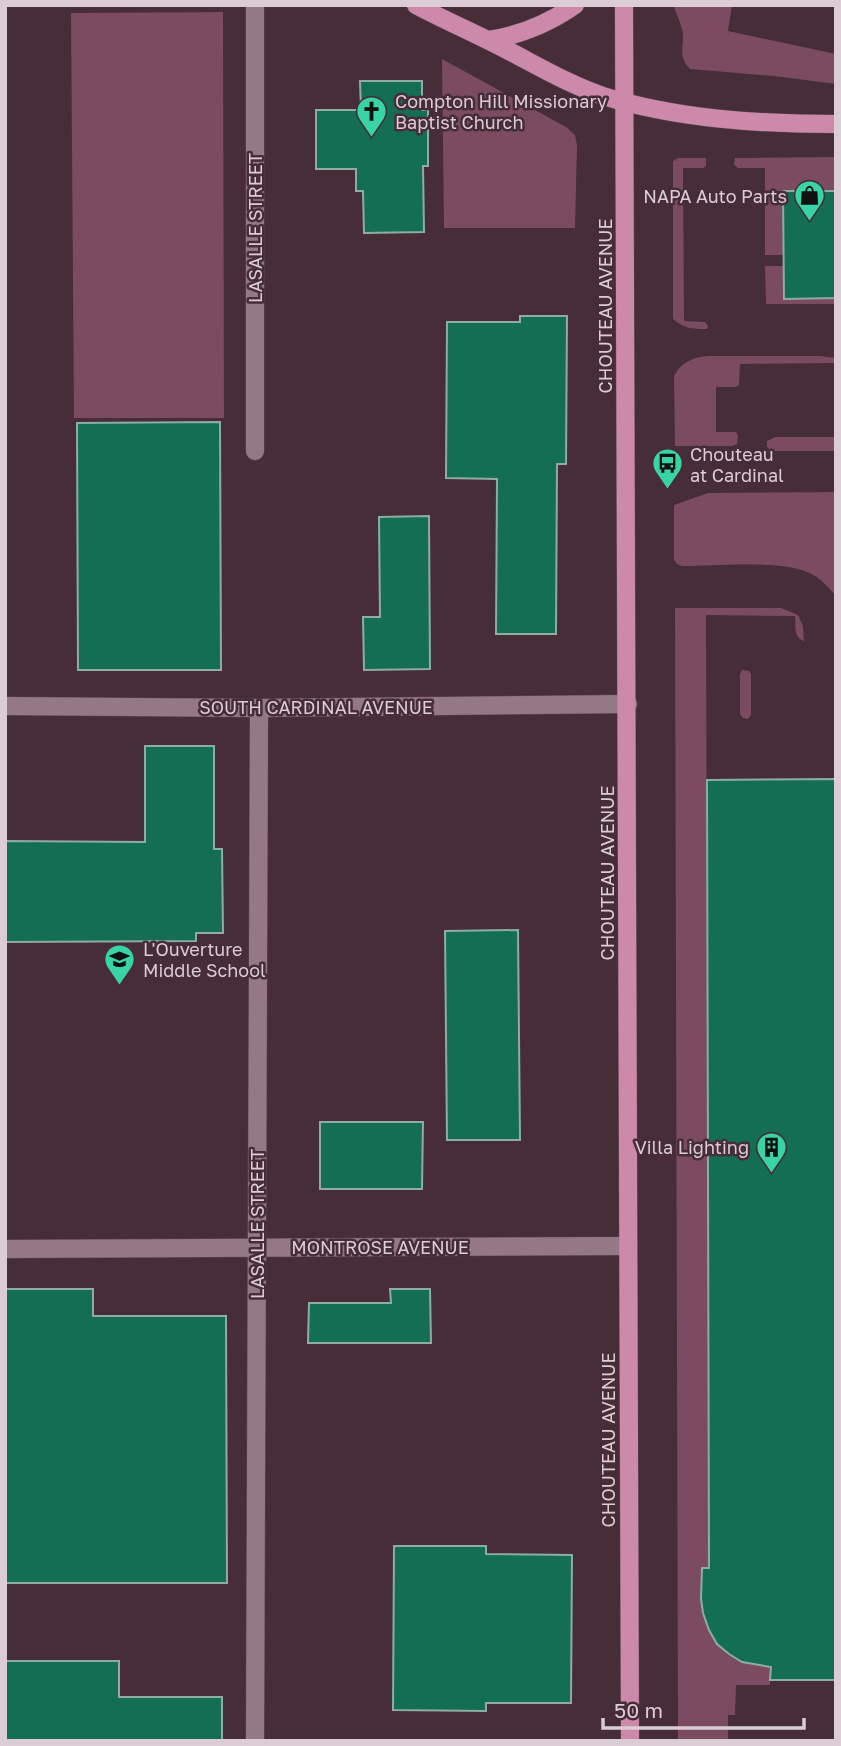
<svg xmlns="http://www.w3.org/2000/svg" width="841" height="1746" font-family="'Golos Text',sans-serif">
	<rect width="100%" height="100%" fill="#462d38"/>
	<g fill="#7a4b61">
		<path d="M 674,5 L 732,5 L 728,31 L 836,54 L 836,84 L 774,76 L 690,69 C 676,54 686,45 682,29 C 680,20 675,13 674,5 Z"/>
		<path d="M 223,12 L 224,418 L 74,418 L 71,13 Z"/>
		<path d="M 442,59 L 566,127 L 575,135 L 577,145 L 575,228 L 444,228 Z"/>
		<path d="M 836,157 L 836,191 L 784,255 L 765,255 L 765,168 L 738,168 L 734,165 L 735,158 Z"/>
		<path d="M 678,158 L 706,158 L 706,166 L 703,168 L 683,168 L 684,321 L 705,322 L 708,326 L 707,329 C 692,329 685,329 673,319 L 673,161 Z"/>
		<path d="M 765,266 L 784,266 L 784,299 L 836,298 L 836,304 L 766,304 Z"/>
		<path d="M 708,356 L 820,356 L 836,358 L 836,363 L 740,364 L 739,385 L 735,387 L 716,387 L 716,432 L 736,432 L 738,436 L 737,444 L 732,446 L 675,446 L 674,376 C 681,362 694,357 708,356 Z"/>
		<path d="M 776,437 L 836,437 L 836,451 L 771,451 L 767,447 L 767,441 Z"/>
		<path d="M 836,492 L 836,596 C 827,586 820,577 807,572 C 779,560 715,566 682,566 L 677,564 L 674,560 L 674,505 L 708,493 Z"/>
		<path d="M 675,608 L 781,608 L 798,615 L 803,626 L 804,641 C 793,637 796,626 795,616 L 706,615 L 709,1568 L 702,1568 C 701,1598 700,1628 724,1650 C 729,1655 736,1660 743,1662 C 751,1664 762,1664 770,1665 L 770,1685 L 736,1685 L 735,1715 L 728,1715 L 728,1741 L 678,1741 Z"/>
		<path d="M 742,670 L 749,671 L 751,674 L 751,715 L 748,719 L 743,718 L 740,714 L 740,674 Z"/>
	</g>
	<g fill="#136e54" stroke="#8eada0" stroke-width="2">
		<path d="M 360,81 L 422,81 L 422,110 L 428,110 L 428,166 L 423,166 L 424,232 L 364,233 L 363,191 L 356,191 L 356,169 L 316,169 L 316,110 L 361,110 Z"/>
		<path d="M 783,191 L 836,191 L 836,298 L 784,299 Z"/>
		<path d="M 520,316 L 567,316 L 566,464 L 557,464 L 556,634 L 496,634 L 497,479 L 446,478 L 447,322 L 520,322 Z"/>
		<path d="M 220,422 L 221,670 L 78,670 L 77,423 Z"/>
		<path d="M 429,516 L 430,669 L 364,670 L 363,617 L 380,617 L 379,517 Z"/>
		<path d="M 145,746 L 214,746 L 214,849 L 222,849 L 223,933 L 196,933 L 196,941 L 5,942 L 5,841 L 145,842 Z"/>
		<path d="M 836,779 L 836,1680 L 770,1680 L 771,1667 L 742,1662 L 729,1654 L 717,1644 L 709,1630 L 703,1613 L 701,1599 L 702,1568 L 709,1568 L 707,780 Z"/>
		<path d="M 518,930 L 520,1140 L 447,1140 L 445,931 Z"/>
		<path d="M 320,1122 L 423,1122 L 422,1189 L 320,1189 Z"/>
		<path d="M 5,1289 L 93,1289 L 93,1316 L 226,1316 L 227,1583 L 5,1583 Z"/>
		<path d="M 390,1289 L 430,1289 L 431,1343 L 308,1343 L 309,1303 L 391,1303 Z"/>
		<path d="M 394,1546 L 486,1546 L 486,1554 L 572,1555 L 571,1703 L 486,1703 L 486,1711 L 393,1710 Z"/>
		<path d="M 5,1661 L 119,1661 L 119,1697 L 222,1697 L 222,1741 L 5,1741 Z"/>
	</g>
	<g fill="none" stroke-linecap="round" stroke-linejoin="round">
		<defs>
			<g id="minor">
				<path d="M 255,451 L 255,5"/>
				<path d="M 5,706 L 259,708 L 628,704"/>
				<path d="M 5,1249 L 628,1246"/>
				<path d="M 255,1741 L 259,708"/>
			</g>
			<g id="major">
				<path d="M 416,5 C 446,21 477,34 507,50 C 538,66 570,85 603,96 C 678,119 758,124 836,124"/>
				<path d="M 624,5 L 630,1741"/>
				<path d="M 489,40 C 521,35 548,24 575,5"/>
			</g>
		</defs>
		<use href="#minor" stroke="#604c56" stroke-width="19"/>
		<use href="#major" stroke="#604c56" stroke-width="19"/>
		<use href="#minor" stroke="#957885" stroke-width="18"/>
		<use href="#major" stroke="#cd89aa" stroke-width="18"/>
	</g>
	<defs>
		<symbol id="church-pin" viewBox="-11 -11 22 30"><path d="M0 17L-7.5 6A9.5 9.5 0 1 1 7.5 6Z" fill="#39d4a5" stroke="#462d38"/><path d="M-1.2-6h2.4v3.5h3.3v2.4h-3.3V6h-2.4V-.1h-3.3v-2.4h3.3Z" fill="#111"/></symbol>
		<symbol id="shop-pin" viewBox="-11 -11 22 30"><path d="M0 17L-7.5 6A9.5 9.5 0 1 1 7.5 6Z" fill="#39d4a5" stroke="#462d38"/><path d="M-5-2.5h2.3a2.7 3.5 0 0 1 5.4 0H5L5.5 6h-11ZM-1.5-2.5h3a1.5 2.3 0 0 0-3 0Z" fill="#111"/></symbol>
		<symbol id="bus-pin" viewBox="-11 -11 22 30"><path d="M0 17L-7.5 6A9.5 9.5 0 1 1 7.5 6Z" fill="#39d4a5" stroke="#462d38"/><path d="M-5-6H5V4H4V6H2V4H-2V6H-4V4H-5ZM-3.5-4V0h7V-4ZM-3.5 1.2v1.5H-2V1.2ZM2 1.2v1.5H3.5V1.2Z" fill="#111"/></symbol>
		<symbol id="school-pin" viewBox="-11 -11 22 30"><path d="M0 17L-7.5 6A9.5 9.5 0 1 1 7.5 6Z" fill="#39d4a5" stroke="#462d38"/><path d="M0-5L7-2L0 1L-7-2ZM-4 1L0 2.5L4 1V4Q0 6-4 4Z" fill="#111"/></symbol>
		<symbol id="building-pin" viewBox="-11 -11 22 30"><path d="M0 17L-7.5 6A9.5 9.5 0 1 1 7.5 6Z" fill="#39d4a5" stroke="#462d38"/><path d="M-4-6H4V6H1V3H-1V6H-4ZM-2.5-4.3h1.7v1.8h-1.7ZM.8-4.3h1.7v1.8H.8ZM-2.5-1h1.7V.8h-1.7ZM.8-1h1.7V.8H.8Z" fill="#111"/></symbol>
	</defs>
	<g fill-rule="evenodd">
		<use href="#church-pin" x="354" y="94" width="35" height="47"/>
		<use href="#shop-pin" x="792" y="178" width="35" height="47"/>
		<use href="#bus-pin" x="650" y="446" width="35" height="47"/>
		<use href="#school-pin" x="102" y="942" width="35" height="47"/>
		<use href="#building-pin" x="754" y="1130" width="35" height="47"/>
	</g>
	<g text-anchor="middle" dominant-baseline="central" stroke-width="5" stroke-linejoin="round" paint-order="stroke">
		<g font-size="18" fill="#dcccd3" stroke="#462d38" text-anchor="start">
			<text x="395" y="101">Compton Hill Missionary<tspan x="395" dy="21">Baptist Church</tspan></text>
			<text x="787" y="196" text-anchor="end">NAPA Auto Parts</text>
			<text x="690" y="454">Chouteau<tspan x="690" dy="21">at Cardinal</tspan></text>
			<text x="143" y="949">L'Ouverture<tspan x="143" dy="21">Middle School</tspan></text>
			<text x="749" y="1147" text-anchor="end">Villa Lighting</text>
		</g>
		<g font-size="18" fill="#dcccd3" stroke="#462d38">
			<text transform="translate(255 228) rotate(-90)">LASALLE STREET</text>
			<text transform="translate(605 306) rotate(-90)">CHOUTEAU AVENUE</text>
			<text x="316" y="707">SOUTH CARDINAL AVENUE</text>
			<text transform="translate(607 873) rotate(-90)">CHOUTEAU AVENUE</text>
			<text transform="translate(257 1224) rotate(-90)">LASALLE STREET</text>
			<text x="380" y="1247">MONTROSE AVENUE</text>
			<text transform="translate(608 1440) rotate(-90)">CHOUTEAU AVENUE</text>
		</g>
	</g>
	<rect width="841" height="1746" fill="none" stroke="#dcccd3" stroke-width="14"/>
	<path d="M603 1718v10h201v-10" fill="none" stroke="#dcccd3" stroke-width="3.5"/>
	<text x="614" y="1718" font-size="21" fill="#dcccd3" stroke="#462d38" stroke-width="5" paint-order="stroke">50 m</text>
</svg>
